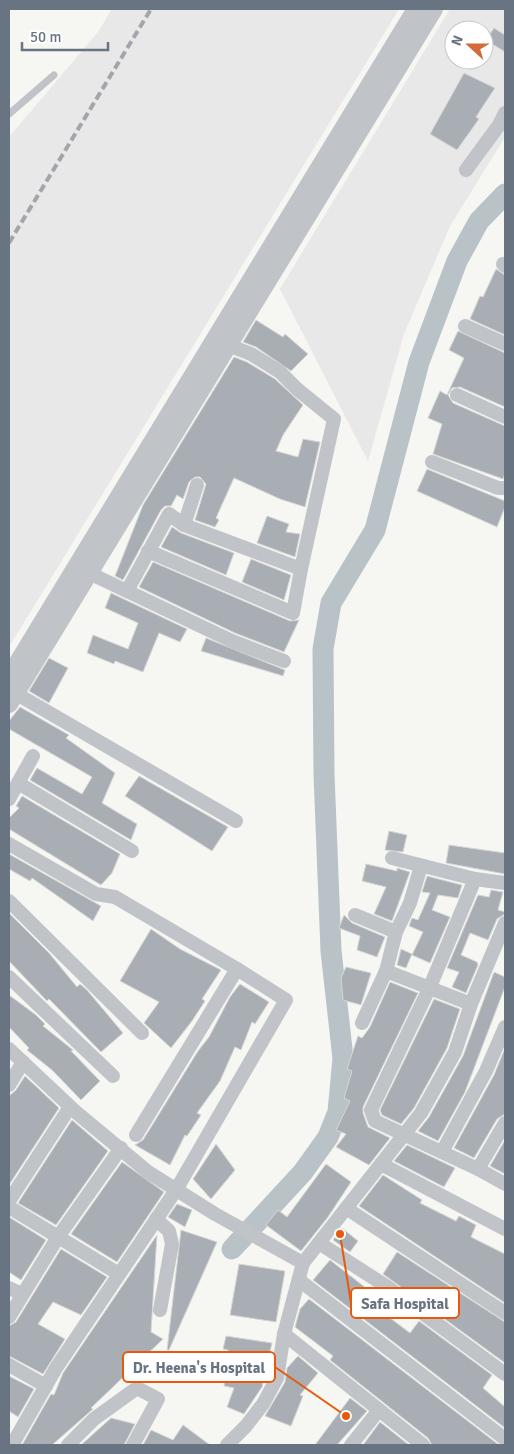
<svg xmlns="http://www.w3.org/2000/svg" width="514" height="1454" font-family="Signika,sans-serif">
	<rect width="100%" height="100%" fill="#f6f6f3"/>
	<g fill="#e7e8e7" fill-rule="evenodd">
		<path d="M 112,9 L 399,9 L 9,647 L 9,137 L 98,32 Z"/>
		<path d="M 450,9 L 505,9 L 505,137 L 450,226 L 404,334 L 368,461 L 280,289 ZM 454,30 L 484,30 L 484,60 L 454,60 Z"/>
	</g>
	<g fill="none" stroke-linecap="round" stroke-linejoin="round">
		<path stroke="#b9c2c7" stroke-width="21" d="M 232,1249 L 303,1172 L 328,1137 L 338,1112 L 343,1058 L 331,951 L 324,774 L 323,649 L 331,603 L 375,530 L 419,362 L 457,261 L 479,221 L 505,194"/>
	</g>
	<g fill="#a8aeb3" stroke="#d7d8d6">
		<path d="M 494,28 L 505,35 L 505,52 L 486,40 Z"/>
		<path d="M 464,73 L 495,88 L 476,117 L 479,119 L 457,150 L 430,134 Z"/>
		<path d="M 496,269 L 505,275 L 505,335 L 470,319 L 480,296 L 483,297 Z"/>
		<path d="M 256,320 L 283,337 L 285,334 L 308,354 L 291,371 L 256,347 L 243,342 Z"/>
		<path d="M 458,331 L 505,353 L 505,407 L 460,387 L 452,388 L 448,395 L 453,403 L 505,426 L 505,473 L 503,479 L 433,454 L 442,424 L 428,418 L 440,391 L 447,395 L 464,358 L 449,350 Z"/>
		<path d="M 234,357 L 247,362 L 275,379 L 303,405 L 283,435 L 276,451 L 298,457 L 303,439 L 320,442 L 305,507 L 280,499 L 234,478 L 216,518 L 219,520 L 215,527 L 195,520 L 206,484 L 200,477 L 195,477 L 189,482 L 183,499 L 177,495 L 171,506 L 165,506 L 161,510 L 123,580 L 115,576 L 143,505 Z"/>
		<path d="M 427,469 L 505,501 L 505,507 L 497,527 L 417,491 Z"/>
		<path d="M 267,516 L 289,524 L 286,532 L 300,534 L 295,557 L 257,543 Z"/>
		<path d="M 172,527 L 181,533 L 234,553 L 226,575 L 161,547 Z"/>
		<path d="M 251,559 L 291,575 L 284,600 L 242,582 Z"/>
		<path d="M 153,562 L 290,621 L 299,620 L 284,652 L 235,633 L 139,587 Z"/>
		<path d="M 111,593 L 187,629 L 180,642 L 159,633 L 143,672 L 115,661 L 114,664 L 87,653 L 93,635 L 128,649 L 138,623 L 105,608 Z"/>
		<path d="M 206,638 L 285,670 L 283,676 L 201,651 Z"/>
		<path d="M 49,658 L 68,668 L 49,703 L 29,691 Z"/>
		<path d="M 20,707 L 69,735 L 66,738 L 115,773 L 102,803 L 137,824 L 131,840 L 30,780 L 37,768 L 82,794 L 92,777 L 9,729 L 9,721 Z"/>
		<path d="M 139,776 L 228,827 L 212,851 L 125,796 Z"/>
		<path d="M 22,796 L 120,854 L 112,873 L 101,885 L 9,829 L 9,818 L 19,808 L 16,806 Z"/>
		<path d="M 389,831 L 407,835 L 403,852 L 385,850 Z"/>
		<path d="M 449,845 L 505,853 L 505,874 L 446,863 Z"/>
		<path d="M 9,854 L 101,906 L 93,921 L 32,878 L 30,881 L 9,869 Z"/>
		<path d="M 366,864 L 397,871 L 397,868 L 410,872 L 392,921 L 374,914 L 386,887 L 362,881 Z"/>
		<path d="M 427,876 L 462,885 L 458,898 L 438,895 L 432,910 L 450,917 L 430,963 L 412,955 L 423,932 L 409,926 L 412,918 L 418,920 L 430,893 L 422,892 Z"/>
		<path d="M 491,890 L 503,892 L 498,910 L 505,912 L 505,914 L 497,919 L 488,940 L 470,933 L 461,955 L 477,962 L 478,965 L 466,993 L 452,987 L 459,972 L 447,968 L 478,895 L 489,897 Z"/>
		<path d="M 9,913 L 49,953 L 77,987 L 80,984 L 87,990 L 123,1033 L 101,1052 L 49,999 L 47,1001 L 9,961 Z"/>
		<path d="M 344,915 L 352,923 L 385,937 L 377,957 L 357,950 L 360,936 L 339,928 Z"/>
		<path d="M 151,929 L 180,949 L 221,970 L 202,999 L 205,1001 L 192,1021 L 171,1048 L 144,1023 L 159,1002 L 120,981 Z"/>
		<path d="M 401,949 L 412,954 L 406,968 L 397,965 Z"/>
		<path d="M 346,967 L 371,973 L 361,1005 L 343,1000 L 341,978 Z"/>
		<path d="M 494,972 L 505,977 L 505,987 L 465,1092 L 438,1141 L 418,1131 L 429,1117 L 463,1056 Z"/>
		<path d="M 390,982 L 418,993 L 363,1107 L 363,1113 L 368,1127 L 390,1138 L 369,1165 L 336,1147 L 346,1134 L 336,1130 L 350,1101 L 344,1098 L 352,1071 L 347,1069 L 358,1036 L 362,1038 L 370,1027 Z"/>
		<path d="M 240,984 L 269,1002 L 255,1024 L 252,1022 L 241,1050 L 235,1047 L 220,1081 L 197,1113 L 201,1115 L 187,1136 L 185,1135 L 170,1165 L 135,1145 L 143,1140 L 198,1051 L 209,1037 L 230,997 Z"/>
		<path d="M 9,995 L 36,1015 L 45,1024 L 43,1026 L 73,1050 L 71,1051 L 100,1081 L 81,1100 L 52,1070 L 27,1050 L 29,1048 L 9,1027 Z"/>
		<path d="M 434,999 L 460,1009 L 447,1048 L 414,1108 L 401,1124 L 382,1115 L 380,1110 Z"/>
		<path d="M 505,1048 L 505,1114 L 497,1119 L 474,1158 L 454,1148 L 494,1075 Z"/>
		<path d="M 25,1076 L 59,1108 L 9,1185 L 9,1096 L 16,1090 Z"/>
		<path d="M 72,1120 L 108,1151 L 56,1225 L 18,1203 Z"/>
		<path d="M 505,1140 L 505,1174 L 490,1166 Z"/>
		<path d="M 216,1144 L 235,1170 L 211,1199 L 193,1179 Z"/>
		<path d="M 407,1145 L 455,1168 L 444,1187 L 394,1161 Z"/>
		<path d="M 122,1162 L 164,1192 L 117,1262 L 71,1234 Z"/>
		<path d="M 326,1164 L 351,1182 L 328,1217 L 301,1251 L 266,1225 L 278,1210 L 287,1217 Z"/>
		<path d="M 383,1175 L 422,1200 L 420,1203 L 456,1221 L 459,1216 L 476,1225 L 471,1237 L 505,1254 L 505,1303 L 359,1206 Z"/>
		<path d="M 177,1204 L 192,1210 L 185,1227 L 168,1217 Z"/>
		<path d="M 9,1217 L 46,1240 L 21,1280 L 9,1272 Z"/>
		<path d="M 342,1228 L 358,1241 L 350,1252 L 333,1240 Z"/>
		<path d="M 181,1230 L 217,1242 L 169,1350 L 167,1350 Z"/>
		<path d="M 157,1235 L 151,1332 L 163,1339 L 91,1408 L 93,1409 L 52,1445 L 22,1445 L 51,1394 L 54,1395 L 63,1373 Z"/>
		<path d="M 61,1249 L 107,1277 L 81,1315 L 53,1302 L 38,1324 L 65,1339 L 43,1374 L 9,1356 L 9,1326 L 16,1322 Z"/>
		<path d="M 397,1252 L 505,1322 L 505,1363 L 383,1274 Z"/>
		<path d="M 330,1260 L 375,1295 L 369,1302 L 410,1333 L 419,1321 L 492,1375 L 483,1388 L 505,1407 L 505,1428 L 313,1280 Z"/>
		<path d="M 239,1264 L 285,1271 L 276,1322 L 230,1315 Z"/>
		<path d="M 309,1299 L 499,1445 L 432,1445 L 428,1438 L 330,1360 L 333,1356 L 295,1327 L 300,1309 Z"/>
		<path d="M 226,1336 L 272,1343 L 262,1387 L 244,1414 L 227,1407 L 234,1388 L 224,1386 L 228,1350 L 223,1349 Z"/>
		<path d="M 298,1356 L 318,1373 L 300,1395 L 303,1396 L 291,1426 L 265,1416 L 285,1382 L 287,1368 Z"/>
		<path d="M 9,1376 L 34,1389 L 18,1417 L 9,1411 Z"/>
		<path d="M 350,1398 L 367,1411 L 337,1445 L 315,1445 Z"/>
		<path d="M 111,1418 L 135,1424 L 124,1445 L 81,1445 Z"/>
		<path d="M 380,1422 L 409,1445 L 363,1445 Z"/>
		<path d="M 183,1425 L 210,1445 L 143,1445 L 151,1430 L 173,1440 Z"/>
	</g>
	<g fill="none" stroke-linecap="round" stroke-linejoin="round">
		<path stroke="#c0c3c7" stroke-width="7" d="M 9,114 L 54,75"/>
		<g stroke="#c0c3c7" stroke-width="14">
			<path d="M 466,170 L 499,125 L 505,113"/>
			<path d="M 503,264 L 505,266"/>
			<path d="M 465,326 L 505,344"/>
			<path d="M 457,395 L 505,417"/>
			<path d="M 432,462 L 498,488 L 505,488"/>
			<path d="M 184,525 L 197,485"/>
			<path d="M 148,551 L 293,613 L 301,569"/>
			<path d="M 89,573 L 232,641 L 284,661"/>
			<path d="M 127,591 L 169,514 L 184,525 L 301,569 L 334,419 L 297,389 L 280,372 L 251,354 L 228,345"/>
			<path d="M 15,693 L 236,821"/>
			<path d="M 18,783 L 132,851"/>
			<path d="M 9,799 L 33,756"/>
			<path d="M 9,844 L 96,894 L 115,897 L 237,969 L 286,1000 L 176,1190 L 56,1368 L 12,1445"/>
			<path d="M 392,858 L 475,879 L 505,883"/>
			<path d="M 475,879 L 429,989 L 371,1110 L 375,1121 L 478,1169 L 505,1123"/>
			<path d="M 9,901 L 142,1033"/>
			<path d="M 355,915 L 396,932"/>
			<path d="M 386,971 L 471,1004"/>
			<path d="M 9,977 L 113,1076"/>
			<path d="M 362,1023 L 386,971 L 396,932 L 410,903 L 421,866"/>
			<path d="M 9,1049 L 77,1113 L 148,1172 L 215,1214 L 303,1263 L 284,1334 L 277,1378 L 263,1404 L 246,1426 L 227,1445"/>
			<path d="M 9,1085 L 23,1062"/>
			<path d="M 136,1135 L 237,969"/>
			<path d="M 442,1152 L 486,1071 L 505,1027"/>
			<path d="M 381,1164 L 505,1229"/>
			<path d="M 478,1169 L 505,1184"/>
			<path d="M 9,1201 L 70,1107"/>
			<path d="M 9,1207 L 119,1274"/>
			<path d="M 346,1208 L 505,1313"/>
			<path d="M 156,1219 L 169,1231 L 172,1244 L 160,1310"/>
			<path d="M 319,1243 L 386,1286 L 505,1374"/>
			<path d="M 303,1263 L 421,1113 L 455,1052 L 471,1004 L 505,923"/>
			<path d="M 299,1280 L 505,1439"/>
			<path d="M 9,1288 L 22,1294"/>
			<path d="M 9,1317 L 58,1237 L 121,1148"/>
			<path d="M 284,1334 L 423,1445"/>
			<path d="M 9,1365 L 46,1386"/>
			<path d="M 68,1445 L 94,1419 L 137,1388 L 158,1399 L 133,1445"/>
			<path d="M 351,1445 L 379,1410"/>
		</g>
		<g stroke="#c0c3c7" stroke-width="18">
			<path d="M 9,677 L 416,9"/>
			<path d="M 9,704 L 434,9"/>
		</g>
		<path stroke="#a2a6ac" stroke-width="4" stroke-dasharray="8 4" stroke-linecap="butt" d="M 9,243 L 151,9"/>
	</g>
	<path fill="none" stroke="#e8590c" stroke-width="2" d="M340 1234L351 1303M346 1416L275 1367"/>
	<g fill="#e8590c" stroke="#fff" stroke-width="2">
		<circle cx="340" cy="1234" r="5"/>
		<circle cx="346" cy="1416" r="5"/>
	</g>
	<g fill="#fff" stroke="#e8590c" stroke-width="2">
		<rect x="351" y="1288" width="108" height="30" rx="5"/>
		<rect x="123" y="1352" width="152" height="30" rx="5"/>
	</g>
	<g font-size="15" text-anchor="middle" font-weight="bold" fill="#687481">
		<text x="405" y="1309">Safa Hospital</text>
		<text x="199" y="1373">Dr. Heena's Hospital</text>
	</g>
	<rect width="514" height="1454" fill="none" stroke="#687481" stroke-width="20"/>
	<g transform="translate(469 45) rotate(291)"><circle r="24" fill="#ffffff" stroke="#c3c7cd"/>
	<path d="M0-4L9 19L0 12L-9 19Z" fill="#d16b39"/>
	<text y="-8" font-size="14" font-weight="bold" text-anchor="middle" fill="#687481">N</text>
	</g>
	<path d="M22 42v8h86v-8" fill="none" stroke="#687481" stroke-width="2.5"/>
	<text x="30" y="42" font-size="15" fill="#687481" stroke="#ffffff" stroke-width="4" paint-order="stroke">50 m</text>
</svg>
